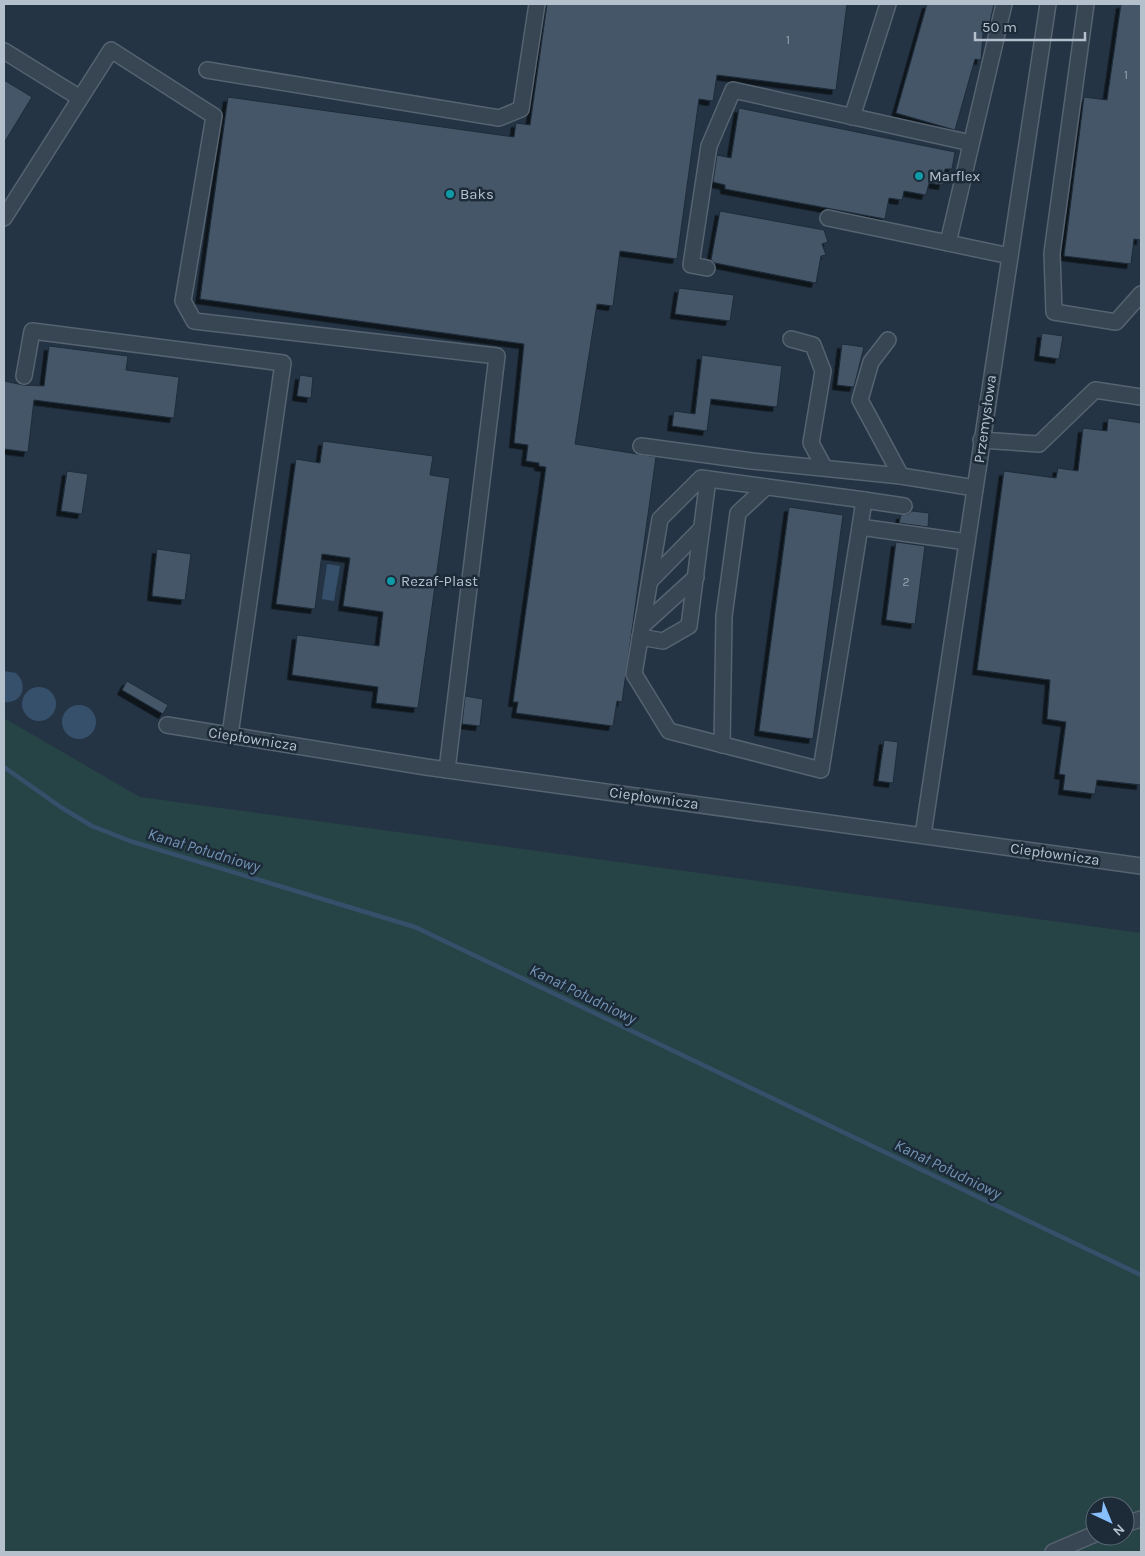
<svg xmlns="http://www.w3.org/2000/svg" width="1145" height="1556" font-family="Karla,sans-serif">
	<defs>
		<filter id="shadow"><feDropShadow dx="-4.5" dy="4.5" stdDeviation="0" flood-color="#0009"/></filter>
	</defs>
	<rect width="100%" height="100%" fill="#243444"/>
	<path fill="#264345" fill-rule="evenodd" d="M 4,718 L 140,797 L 1141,933 L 1141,1552 L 4,1552 ZM 1095,1506 L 1125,1506 L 1125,1536 L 1095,1536 Z"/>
	<g fill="#36506c">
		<path d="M 327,564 L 340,566 L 334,601 L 322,599 Z"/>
		<path d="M 4,671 L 16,673 C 29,685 22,704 4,702 Z"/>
		<circle cx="39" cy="704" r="17"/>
		<circle cx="79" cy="722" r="17"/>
	</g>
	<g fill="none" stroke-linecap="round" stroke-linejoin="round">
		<path stroke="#36506c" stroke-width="4.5" d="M 4,767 L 62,808 L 92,826 L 130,841 L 415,927 L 1141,1275"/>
	</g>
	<g fill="#445668" stroke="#1f2c3a" filter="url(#shadow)">
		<path d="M 547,4 L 847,4 L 836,90 L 717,75 L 713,101 L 699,99 L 677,259 L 620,251 L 613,306 L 597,304 L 575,444 L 656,457 L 622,702 L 617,701 L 613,726 L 516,713 L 518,702 L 513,702 L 546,467 L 539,466 L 539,463 L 526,461 L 528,445 L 514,443 L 524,344 L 200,299 L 228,97 L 514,137 L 516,123 L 530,125 Z"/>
		<path d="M 927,4 L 994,4 L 990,22 L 984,21 L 981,60 L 975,59 L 955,130 L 896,113 Z"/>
		<path d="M 1121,4 L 1141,4 L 1141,240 L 1134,239 L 1131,264 L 1064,256 L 1084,97 L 1107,100 Z"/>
		<path d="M 4,80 L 32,97 L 4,143 Z"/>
		<path d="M 739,108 L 955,152 L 952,169 L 945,169 L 943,185 L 929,183 L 926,195 L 904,191 L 902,200 L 889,198 L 885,219 L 725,189 L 725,185 L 713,182 L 717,155 L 731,158 Z"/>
		<path d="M 720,211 L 824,230 L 828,242 L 822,244 L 826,255 L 821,256 L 816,283 L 715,263 L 711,260 Z"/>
		<path d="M 679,288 L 734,295 L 730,321 L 675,314 Z"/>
		<path d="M 1042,333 L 1063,336 L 1059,359 L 1039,356 Z"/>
		<path d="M 842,344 L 864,347 L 854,387 L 837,385 Z"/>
		<path d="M 49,346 L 128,356 L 126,370 L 179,377 L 174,418 L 34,400 L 28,452 L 4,449 L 4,381 L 23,385 L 44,386 Z"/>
		<path d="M 702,355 L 782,366 L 777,407 L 711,399 L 707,431 L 672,426 L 674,411 L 695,414 Z"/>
		<path d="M 300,375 L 313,377 L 311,398 L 297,396 Z"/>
		<path d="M 1108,418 L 1141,423 L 1141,785 L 1097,780 L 1095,794 L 1063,790 L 1065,775 L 1059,774 L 1066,722 L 1047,719 L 1050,680 L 977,670 L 1004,471 L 1056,478 L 1058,468 L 1078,471 L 1083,428 L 1107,431 Z"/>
		<path d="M 323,441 L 433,456 L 430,475 L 450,478 L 418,708 L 376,703 L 378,687 L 292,675 L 297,635 L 379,646 L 383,612 L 343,606 L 350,558 L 322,554 L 315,609 L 276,604 L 296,459 L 320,463 Z"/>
		<path d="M 67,471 L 88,474 L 82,514 L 61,511 Z"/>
		<path d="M 789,507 L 843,515 L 813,739 L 759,731 Z"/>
		<path d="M 912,511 L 929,513 L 928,527 L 899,523 L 901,515 L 908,514 Z"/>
		<path d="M 896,542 L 925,546 L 915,624 L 886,620 Z"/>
		<path d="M 157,549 L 191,554 L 185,600 L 152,596 Z"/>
		<path d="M 127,681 L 168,705 L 163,714 L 122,690 Z"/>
		<path d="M 465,696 L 483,699 L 480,726 L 462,724 Z"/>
		<path d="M 884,740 L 898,742 L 893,783 L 878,781 Z"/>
	</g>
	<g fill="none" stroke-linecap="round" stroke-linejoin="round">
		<defs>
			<g id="minor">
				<path d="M 1004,4 L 948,243 L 1010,256"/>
				<path d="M 1086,4 L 1052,253 L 1054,312 L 1116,322 L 1141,294"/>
				<path d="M 4,51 L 80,98"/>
				<path d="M 207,70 L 499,118 L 521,109 L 537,4"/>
				<path d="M 852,117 L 888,4"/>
				<path d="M 4,218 L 111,50 L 214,116 L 183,301 L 194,321 L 497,356 L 447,770"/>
				<path d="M 828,218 L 948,243"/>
				<path d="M 707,268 L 691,265 L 709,146 L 733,90 L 971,143"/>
				<path d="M 791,339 L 813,345 L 823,371 L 811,443 L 824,467"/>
				<path d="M 888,340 L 871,362 L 860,400 L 901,476 L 975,488"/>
				<path d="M 24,376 L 32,331 L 283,363 L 230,735"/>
				<path d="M 981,440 L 1039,444 L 1095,390 L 1141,397"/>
				<path d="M 641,446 L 752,461 L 901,476"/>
				<path d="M 904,506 L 864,500 L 860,527 L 967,542"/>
				<path d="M 860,527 L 821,770 L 669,731 L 634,674 L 660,519 L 701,478 L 864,500"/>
				<path d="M 650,581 L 702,528"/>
				<path d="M 642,626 L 696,577"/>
				<path d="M 640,637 L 663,641 L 689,626 L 708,479"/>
				<path d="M 167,725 L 426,767 L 1141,866"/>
				<path d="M 722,745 L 724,616 L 738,513 L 766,487"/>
				<path d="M 923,835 L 1048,4"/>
				<path d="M 1125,1524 L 1141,1519"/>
				<path d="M 1053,1552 L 1095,1534"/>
			</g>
		</defs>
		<use href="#minor" stroke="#566370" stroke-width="18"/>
		<use href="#minor" stroke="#384553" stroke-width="15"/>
	</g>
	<g fill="#0f9aa8" stroke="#1d2a38" stroke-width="2">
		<circle cx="919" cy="176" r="5"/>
		<circle cx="450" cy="194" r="5"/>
		<circle cx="391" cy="581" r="5"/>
	</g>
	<g text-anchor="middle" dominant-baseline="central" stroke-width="5" stroke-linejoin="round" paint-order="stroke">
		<g font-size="12" fill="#99a6b4">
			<text x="788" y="40">1</text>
			<text x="1126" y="75">1</text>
			<text x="906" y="582">2</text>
		</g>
		<g font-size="15" fill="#b5c0cd" stroke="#1d2a38" text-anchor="start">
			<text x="929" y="176">Marflex</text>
			<text x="460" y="194">Baks</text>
			<text x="401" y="581">Rezaf-Plast</text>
		</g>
		<g font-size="15" fill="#b5c0cd" stroke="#1d2a38">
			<text transform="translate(985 419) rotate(-82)">Przemysłowa</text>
			<text transform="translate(253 739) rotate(9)">Ciepłownicza</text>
			<text transform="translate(654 798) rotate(8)">Ciepłownicza</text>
			<text transform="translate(1055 854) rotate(8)">Ciepłownicza</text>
		</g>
		<g font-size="16" font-style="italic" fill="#7293b3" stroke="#1d2a38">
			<text transform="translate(204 850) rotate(17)">Kanał Południowy</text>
			<text transform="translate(583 994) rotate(26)">Kanał Południowy</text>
			<text transform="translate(948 1169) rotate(26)">Kanał Południowy</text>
		</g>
	</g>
	<rect width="1145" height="1556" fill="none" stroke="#b5c0cd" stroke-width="10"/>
	<g transform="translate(1110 1521) rotate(136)"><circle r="24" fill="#1d2a38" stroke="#5a6674"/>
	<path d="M0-4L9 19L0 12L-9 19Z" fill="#88bfff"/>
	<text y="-8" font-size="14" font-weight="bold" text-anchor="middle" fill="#b5c0cd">N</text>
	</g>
	<path d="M975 32v8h110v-8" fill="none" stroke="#b5c0cd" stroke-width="2.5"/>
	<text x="982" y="32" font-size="15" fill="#b5c0cd" stroke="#1d2a38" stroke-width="4" paint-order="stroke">50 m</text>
</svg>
